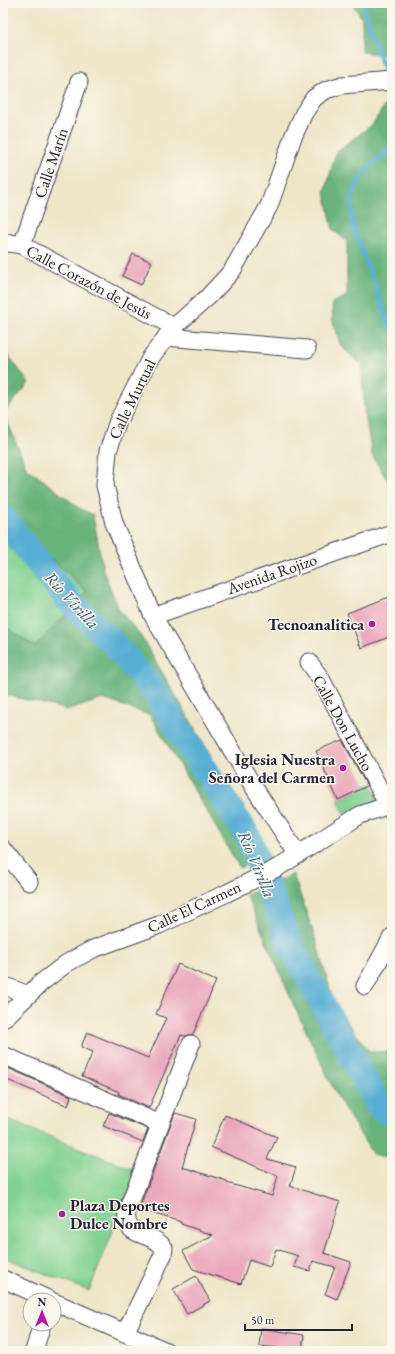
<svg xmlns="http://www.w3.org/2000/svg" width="395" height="1354" font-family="'EB Garamond',serif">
	<rect width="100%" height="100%" fill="#fbf7ec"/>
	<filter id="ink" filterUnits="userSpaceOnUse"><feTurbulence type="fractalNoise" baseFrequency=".025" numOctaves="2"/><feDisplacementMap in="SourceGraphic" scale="8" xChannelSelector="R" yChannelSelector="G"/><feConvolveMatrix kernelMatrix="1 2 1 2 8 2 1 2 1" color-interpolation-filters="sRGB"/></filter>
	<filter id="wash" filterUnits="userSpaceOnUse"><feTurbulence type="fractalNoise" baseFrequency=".012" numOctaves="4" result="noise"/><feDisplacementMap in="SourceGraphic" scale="16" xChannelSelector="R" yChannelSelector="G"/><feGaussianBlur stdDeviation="0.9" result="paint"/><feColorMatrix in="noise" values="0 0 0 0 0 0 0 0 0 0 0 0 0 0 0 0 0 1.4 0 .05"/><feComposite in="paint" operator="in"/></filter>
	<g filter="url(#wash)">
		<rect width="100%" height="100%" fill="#efe6c9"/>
		<g fill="#81d191" stroke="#527a66">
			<path d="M 3,500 L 33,541 L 87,592 L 35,647 L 3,625 Z"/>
			<path d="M 371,784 L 379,801 L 346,817 L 338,800 Z"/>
			<path d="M 3,1118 L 137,1171 L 89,1291 L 3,1257 Z"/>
		</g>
		<g fill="#68b37b" stroke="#456a5b">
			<path d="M 352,3 L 392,3 L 392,56 L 362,52 L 362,19 Z"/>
			<path d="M 392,94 L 392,175 L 389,181 L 392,188 L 392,488 L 372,455 L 364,408 L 362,365 L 341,346 L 333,322 L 332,303 L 347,296 L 347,241 L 333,230 L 325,192 L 336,152 L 372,125 Z"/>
			<path d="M 3,348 L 29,383 L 4,413 L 26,467 L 79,508 L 93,515 L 103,570 L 119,610 L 139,633 L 267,851 L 240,868 L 150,715 L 103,699 L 68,710 L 3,694 L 3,625 L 35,647 L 87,592 L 33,541 L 3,500 Z"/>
			<path d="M 293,874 L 315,937 L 335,1006 L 369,1051 L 392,1052 L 392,1160 L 373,1155 L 337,1096 L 296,1010 L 246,895 Z"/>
		</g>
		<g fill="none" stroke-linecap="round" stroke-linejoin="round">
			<g stroke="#57aed4" stroke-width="4.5">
				<path d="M 362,3 L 381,61 L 388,79"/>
				<path d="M 392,143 L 385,154 L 363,172 L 352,197 L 352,224 L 392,332"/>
			</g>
			<path stroke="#57aed4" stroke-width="26" d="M 3,518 L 66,598 L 112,642 L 151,687 L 248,836 L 291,947 L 381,1109 L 392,1114"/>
		</g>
		<g id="blocks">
			<g fill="#eaa7bc">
				<path d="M 133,254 L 152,262 L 141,285 L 122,276 Z"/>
				<path d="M 392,596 L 392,636 L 361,648 L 347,613 Z"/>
				<path d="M 342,740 L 367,786 L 338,800 L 316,751 Z"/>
				<path d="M 178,964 L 216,981 L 193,1034 L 185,1036 L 181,1035 L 149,1108 L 118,1094 L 119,1092 L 82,1076 L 93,1052 L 81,1047 L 87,1032 L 148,1058 L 166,1018 L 156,1014 Z"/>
				<path d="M 8,1068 L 71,1096 L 68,1106 L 5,1079 Z"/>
				<path d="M 109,1113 L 148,1129 L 143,1142 L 103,1126 Z"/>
				<path d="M 175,1113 L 196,1119 L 182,1167 L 227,1181 L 227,1183 L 272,1196 L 278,1176 L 211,1147 L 225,1115 L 277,1137 L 267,1159 L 296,1167 L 290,1186 L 340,1202 L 324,1253 L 351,1262 L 337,1299 L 325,1294 L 335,1267 L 313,1261 L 310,1271 L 294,1267 L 298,1256 L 276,1249 L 270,1267 L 249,1260 L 241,1284 L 193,1269 L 183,1251 L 213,1235 L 181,1224 L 181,1222 L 139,1209 Z"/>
				<path d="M 196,1276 L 210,1301 L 187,1314 L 173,1289 Z"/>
				<path d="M 261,1328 L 304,1335 L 302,1351 L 259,1346 Z"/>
			</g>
		</g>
	</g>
	<g filter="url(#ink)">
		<use href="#blocks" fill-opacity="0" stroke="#413f50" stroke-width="1"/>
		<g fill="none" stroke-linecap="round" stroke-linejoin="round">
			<defs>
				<g id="minor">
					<path d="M 3,242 L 22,245 L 174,327"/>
					<path d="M 22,245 L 79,82"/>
					<path d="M 166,337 L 307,349"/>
					<path d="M 153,616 L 392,533"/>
					<path d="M 309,662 L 321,679 L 388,805"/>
					<path d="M 3,849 L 29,882"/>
					<path d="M 298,855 L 253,786 L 153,616 L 114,523 L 105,485 L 108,451 L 118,421 L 151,357 L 174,327 L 208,297 L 232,271 L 269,206 L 293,137 L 304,113 L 314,98 L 326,90 L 342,85 L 392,81"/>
					<path d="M 3,985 L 28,995"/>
					<path d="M 365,986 L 392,937"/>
					<path d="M 3,1019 L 42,982 L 67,963 L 93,949 L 159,925 L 227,893 L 277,868 L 360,815 L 392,804"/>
					<path d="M 3,1055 L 160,1124"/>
					<path d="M 3,1279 L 50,1300"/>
					<path d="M 54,1302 L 166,1351"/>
					<path d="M 125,1333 L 163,1255 L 164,1248 C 151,1230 123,1240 127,1211 L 191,1044"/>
					<path d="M 34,1351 L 42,1324"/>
				</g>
			</defs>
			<use href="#minor" stroke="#413f50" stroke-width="19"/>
			<use href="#minor" stroke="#fff" stroke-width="17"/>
		</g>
	</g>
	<g fill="#b5179e" stroke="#fbf7ec" stroke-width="1.5">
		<circle cx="372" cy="624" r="4"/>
		<circle cx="343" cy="768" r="4"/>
		<circle cx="62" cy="1214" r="4"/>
	</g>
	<g text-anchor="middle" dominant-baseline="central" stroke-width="3" stroke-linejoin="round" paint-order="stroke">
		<g font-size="16" fill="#22223b" stroke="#fbf7ec">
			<text transform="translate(51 163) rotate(-71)">Calle Marín</text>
			<text transform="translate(89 282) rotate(28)">Calle Corazón de Jesús</text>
			<text transform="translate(132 399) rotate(-64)">Calle Murtual</text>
			<text transform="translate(272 574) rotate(-19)">Avenida Rojizo</text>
			<text transform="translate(343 723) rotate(61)">Calle Don Lucho</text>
			<text transform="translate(194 907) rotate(-25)">Calle El Carmen</text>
		</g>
		<g font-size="16" font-weight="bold" fill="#22223b" stroke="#fbf7ec" text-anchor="end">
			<text x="364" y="624">Tecnoanalitica</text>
			<text x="335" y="759">Iglesia Nuestra<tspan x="335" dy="18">Señora del Carmen</tspan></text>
			<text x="70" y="1205" text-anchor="start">Plaza Deportes<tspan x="70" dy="18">Dulce Nombre</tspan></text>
		</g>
		<g font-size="17" font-style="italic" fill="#375a78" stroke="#fbf7ec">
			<text transform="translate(72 600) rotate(47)">Río Virilla</text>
			<text transform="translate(257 864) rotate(67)">Río Virilla</text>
		</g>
	</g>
	<rect width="395" height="1354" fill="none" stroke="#fbf7ec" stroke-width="16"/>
	<g transform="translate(42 1312)"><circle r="19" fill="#fbf7ec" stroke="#a4a2a5"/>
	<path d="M0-3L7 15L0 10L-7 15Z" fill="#b5179e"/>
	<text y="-6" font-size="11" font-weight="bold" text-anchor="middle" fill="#22223b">N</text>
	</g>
	<path d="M245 1324v6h107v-6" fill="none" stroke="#22223b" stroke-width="2"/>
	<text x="251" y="1324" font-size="12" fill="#22223b" stroke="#fbf7ec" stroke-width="3" paint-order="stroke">50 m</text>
</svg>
